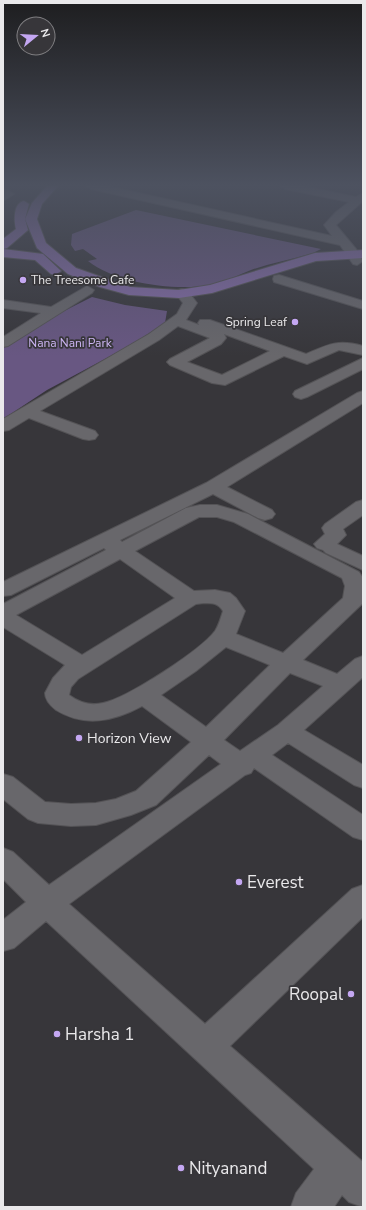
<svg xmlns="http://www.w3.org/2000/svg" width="366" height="1210" font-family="'Nunito Sans',sans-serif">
	<rect width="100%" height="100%" fill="#37363a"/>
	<g fill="#685782">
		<path d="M 136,210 L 321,249 L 313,253 C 293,259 271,263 251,270 C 238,275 225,282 211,285 C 176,291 117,284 88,261 L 97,259 L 83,249 L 75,251 L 71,245 L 72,234 Z"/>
		<path d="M 92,297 L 125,305 L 167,311 L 165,323 L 131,345 L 47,390 L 3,419 L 3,348 L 56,315 Z"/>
	</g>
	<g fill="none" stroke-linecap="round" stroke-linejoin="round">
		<defs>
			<g id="minor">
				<path d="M 86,186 L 107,186 L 332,236 L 324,225 L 336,212 L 349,202 L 285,189 L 280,186 L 303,186 L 356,197 L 363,193 L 363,201 L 336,225 L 356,249 L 363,261 L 357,265 L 353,264 L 340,245 L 91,189 Z"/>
				<path d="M 3,188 L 14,194 L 3,201 Z"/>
				<path d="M 279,275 L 363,301 L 363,309 L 274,282 L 273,279 L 274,276 Z"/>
				<path d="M 87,286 L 94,290 L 92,293 L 8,346 L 3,347 L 3,337 L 41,313 L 3,308 L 3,300 L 51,307 Z"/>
				<path d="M 182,289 L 187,290 L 197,303 L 186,320 L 199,325 L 198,323 L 200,320 L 210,320 L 306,354 C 329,344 338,339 363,346 L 363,355 L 339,350 L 307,364 L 284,356 L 225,385 L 212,383 L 170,365 L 167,362 L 170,359 L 210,338 L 178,326 L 159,340 L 40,411 L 95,431 L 98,435 L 95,439 L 89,440 L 83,439 L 29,418 L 9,430 L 3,431 L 3,419 L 149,334 L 177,314 L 183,303 L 175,293 L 177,290 ZM 224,334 L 270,351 L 222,375 L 187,362 L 221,344 L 226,338 Z"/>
				<path d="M 363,358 L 363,369 L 307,397 L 301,399 L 295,397 L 293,394 L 295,391 Z"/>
				<path d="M 363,391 L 363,403 L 227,487 L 272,510 L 275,514 L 272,518 L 265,520 L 258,518 L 213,494 L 120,540 L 122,542 L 186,508 L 200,505 L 217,505 L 248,514 L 359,572 L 363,578 L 363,603 L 303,660 L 337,674 L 355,659 L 363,656 L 363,677 L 304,730 L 363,765 L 363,788 L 354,785 L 288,743 L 272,755 L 363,815 L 363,840 L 353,837 L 254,768 L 251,773 L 245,775 L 69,904 L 205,1024 L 352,889 L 363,885 L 363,917 L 230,1046 L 363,1162 L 363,1207 L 349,1202 L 342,1195 L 334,1207 L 291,1207 L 296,1193 L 314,1169 L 46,921 L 14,948 L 3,951 L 3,920 L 26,902 L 3,879 L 3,848 L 13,852 L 49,885 L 221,764 L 209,755 L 156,805 L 131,815 L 96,825 L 71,826 L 38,823 L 28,819 L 3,799 L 3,774 L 13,777 L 45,802 L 71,804 L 96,803 L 116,799 L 136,791 L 191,742 L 142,706 C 114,721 85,728 56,710 C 51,706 45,700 45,693 L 53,678 L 65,665 L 3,627 L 3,604 L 106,550 L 104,548 L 11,595 L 3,596 L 3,582 L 206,483 L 357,393 ZM 199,517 L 217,517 L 234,522 L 342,578 L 345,586 L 343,598 L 283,653 L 236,634 L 245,611 L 236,598 L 230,593 L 215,590 L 194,591 L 135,551 ZM 120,559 L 175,598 L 82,655 L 16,615 ZM 204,603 C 213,603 218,603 223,611 C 221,617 219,625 215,631 C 201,650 126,699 103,703 C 91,706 80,703 69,695 L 71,687 L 78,679 L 196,604 ZM 226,647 L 270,665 L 206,727 L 161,695 L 196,671 ZM 290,673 L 323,686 L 278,725 L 240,751 L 224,740 Z"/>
				<path d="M 363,500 L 363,515 L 343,529 L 346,535 L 337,544 L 363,556 L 363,570 L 326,553 L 323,550 L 317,548 L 314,544 L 325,534 L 322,528 L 325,524 L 356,502 Z"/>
			</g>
			<g id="major">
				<path d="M 47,186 L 58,186 L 42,204 L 37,219 L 46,243 L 76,268 L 130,287 L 179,290 L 210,285 L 315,253 L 363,250 L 363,258 L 316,261 L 212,293 L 179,298 L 129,295 L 100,287 L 68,274 L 37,248 L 25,219 L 32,203 Z"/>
				<path d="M 24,201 L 29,204 L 25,219 L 28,230 L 7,248 L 3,249 L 3,239 L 16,229 C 14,221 13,203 24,201 Z"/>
				<path d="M 3,249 L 43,254 L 61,271 L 55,275 L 51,274 L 35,260 L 3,257 Z"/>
			</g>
		</defs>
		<use href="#minor" stroke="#545356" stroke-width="2"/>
		<use href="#major" stroke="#545356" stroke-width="2"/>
		<use href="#minor" fill="#68676b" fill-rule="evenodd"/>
		<use href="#major" fill="#856ca9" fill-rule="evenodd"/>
	</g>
	<linearGradient id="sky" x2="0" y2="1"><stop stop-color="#1e1e20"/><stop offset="0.52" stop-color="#4d5260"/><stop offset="1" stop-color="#4d5260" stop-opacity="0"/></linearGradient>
	<rect width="366" height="356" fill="url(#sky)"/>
	<g fill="#c4a7f2" stroke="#37363a" stroke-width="1.5">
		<circle cx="23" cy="280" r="4"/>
		<circle cx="295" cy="322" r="4"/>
		<circle cx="79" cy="738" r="4"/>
		<circle cx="239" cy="882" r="4"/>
		<circle cx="351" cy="994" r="4"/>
		<circle cx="57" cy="1034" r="4"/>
		<circle cx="181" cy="1168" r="4"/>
	</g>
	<g text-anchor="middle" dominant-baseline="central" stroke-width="3.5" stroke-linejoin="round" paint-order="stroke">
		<g font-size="12" fill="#eae9eb" stroke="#37363a" text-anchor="start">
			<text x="31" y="280">The Treesome Cafe</text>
			<text x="287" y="322" text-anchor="end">Spring Leaf</text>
		</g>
		<g font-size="12" fill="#ccb5f3" stroke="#37363a">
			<text x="70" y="343">Nana Nani Park</text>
		</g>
		<g font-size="14" fill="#eae9eb" stroke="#37363a" text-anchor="start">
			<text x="87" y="738">Horizon View</text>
		</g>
		<g font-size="17" fill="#eae9eb" stroke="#37363a" text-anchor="start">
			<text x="247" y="882">Everest</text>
			<text x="343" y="994" text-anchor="end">Roopal</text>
			<text x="65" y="1034">Harsha 1</text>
			<text x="189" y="1168">Nityanand</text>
		</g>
	</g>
	<rect width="366" height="1210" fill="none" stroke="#eae9eb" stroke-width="8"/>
	<g transform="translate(36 36) rotate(72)"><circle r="19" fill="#37363a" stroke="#7f7e81"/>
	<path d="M0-3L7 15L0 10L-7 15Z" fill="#c4a7f2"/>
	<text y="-6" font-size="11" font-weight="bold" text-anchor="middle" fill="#eae9eb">N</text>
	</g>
</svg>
